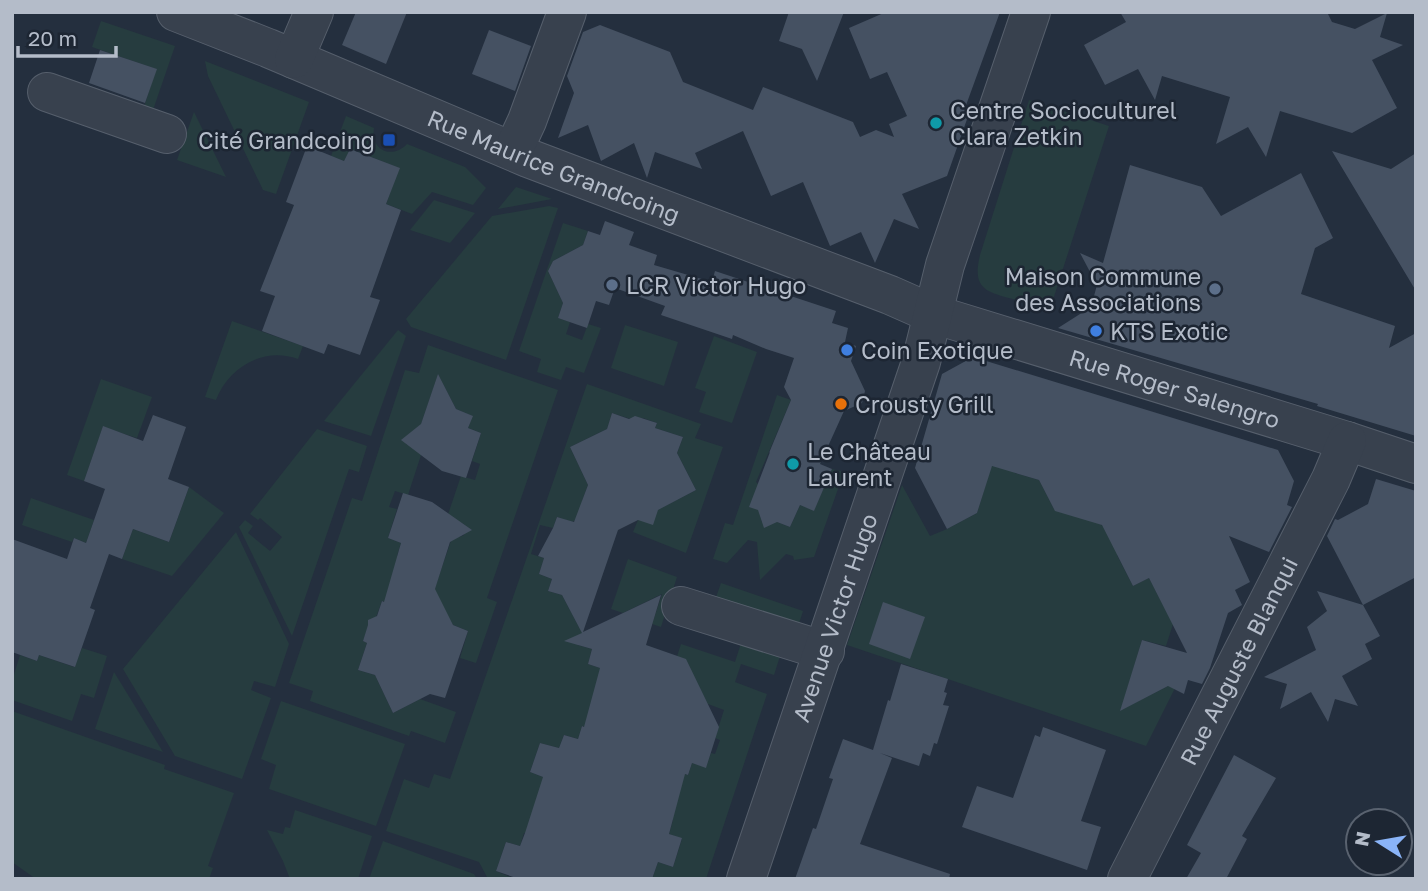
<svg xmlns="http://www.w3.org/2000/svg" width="1428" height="891" font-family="'Golos Text',sans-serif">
	<rect width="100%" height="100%" fill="#242f3e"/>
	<g fill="#263c3f">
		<path d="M 101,21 L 175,46 L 153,110 L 144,107 L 156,69 L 92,47 Z"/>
		<path d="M 205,61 L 309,102 L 276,194 L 263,190 L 208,76 Z"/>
		<path d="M 1029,100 L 1109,126 L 1050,309 C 1038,306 1025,303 1013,299 C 985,292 972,288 980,255 Z"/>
		<path d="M 194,112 L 226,177 L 177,160 Z"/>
		<path d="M 346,116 L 374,128 C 370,150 392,160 407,144 L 465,167 L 486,188 L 473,205 L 432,192 L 412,214 L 386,204 L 399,168 L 351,149 L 344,161 L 331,156 Z"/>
		<path d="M 516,187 L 552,199 L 498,209 Z"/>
		<path d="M 434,200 L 475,213 L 450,243 L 410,230 Z"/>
		<path d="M 549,206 L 558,208 L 506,360 L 411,327 L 406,319 L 492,216 Z"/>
		<path d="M 563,223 L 588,231 L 583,245 L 553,261 L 548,271 L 563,303 L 558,318 L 570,322 L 566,334 L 582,340 L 588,324 L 601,328 L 584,373 L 566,367 L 561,380 L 537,372 L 541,359 L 519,351 Z"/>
		<path d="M 232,321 L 303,346 L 298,359 C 263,346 228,368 216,400 L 205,397 Z"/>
		<path d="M 625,325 L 678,342 L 664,386 L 611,368 Z"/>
		<path d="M 398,330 L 406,336 L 371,436 L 324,421 Z"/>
		<path d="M 714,336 L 757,352 L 732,423 L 699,412 L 706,392 L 695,388 Z"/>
		<path d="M 428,345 L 558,390 L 487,598 L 497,602 L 476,663 L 460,658 L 468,631 L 453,625 L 433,593 L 453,535 C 457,538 460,537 464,535 L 465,525 L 460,522 L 444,526 L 461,476 L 475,480 L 480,464 L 472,461 L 481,433 L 468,428 L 472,416 L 456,409 L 438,375 L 418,433 L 406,440 L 406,444 L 414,448 L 424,446 L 408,495 L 395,491 L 389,507 L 397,509 L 388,538 L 401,543 L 397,556 L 413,561 L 398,606 L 382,601 L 372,628 L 368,627 L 363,641 L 367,643 L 358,670 L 375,675 L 393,713 L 420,699 L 456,712 L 445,743 L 411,731 L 409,736 L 310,701 L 313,691 L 289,683 L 352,498 L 362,501 L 405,370 L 419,373 Z"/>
		<path d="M 101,379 L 152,397 L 137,438 L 103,427 L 84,481 L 67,475 Z"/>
		<path d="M 587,384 L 701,424 L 695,438 L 723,447 L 686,553 L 633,532 L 638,520 L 696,490 L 677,453 L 683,437 L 655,428 L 657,423 L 643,418 L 640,422 L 612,413 L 607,429 L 570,447 L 588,485 L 582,501 L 587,515 L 572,522 L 557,517 L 553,528 L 540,525 L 531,554 L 544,558 L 539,574 L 552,579 L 548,591 L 562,595 L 579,627 L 584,629 L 578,645 L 592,649 L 588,664 L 600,668 L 598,731 L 582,726 L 578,739 L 564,735 L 559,748 L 540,743 L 530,772 L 543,777 L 541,838 L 524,833 L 520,846 L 506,842 L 496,871 L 515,879 L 488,879 L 479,862 L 386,831 L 404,779 L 429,788 L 434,774 L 450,779 Z"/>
		<path d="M 777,395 L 791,400 L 756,482 L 758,484 L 761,511 L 760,515 L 762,522 L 777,522 L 790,527 L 800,505 L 814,510 L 832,469 L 844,472 L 814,557 L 794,560 L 793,556 L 786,554 L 760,580 L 757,542 L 748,540 L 727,563 L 713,559 L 725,523 L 733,525 Z"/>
		<path d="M 317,429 L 367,446 L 359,472 L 349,469 L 292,636 L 239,527 L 245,520 L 253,526 L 248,533 L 270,551 L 282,537 L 260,518 L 258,520 L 250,514 Z"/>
		<path d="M 1007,458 L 1015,473 L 1039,480 L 1054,509 L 1115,479 L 1101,525 L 1125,532 L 1132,547 L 1117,555 L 1133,586 L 1149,578 L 1173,624 L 1166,646 L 1142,640 L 1121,710 L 1172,684 L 1175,688 L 1146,746 L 847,645 L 902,485 L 930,536 L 947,529 L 977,513 L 991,467 Z"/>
		<path d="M 189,487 L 224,513 L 172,576 L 122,559 L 133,529 L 169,542 Z"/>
		<path d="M 31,498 L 94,520 L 86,543 L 74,538 L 72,542 L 22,525 Z"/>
		<path d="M 236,532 L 289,644 L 275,687 L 254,681 L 251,690 L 271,698 L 242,779 L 175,756 L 123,669 Z"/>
		<path d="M 628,559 L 677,577 L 661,627 L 652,624 L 662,594 L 623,613 L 611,609 Z"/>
		<path d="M 721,583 L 803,611 L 796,633 L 713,606 Z"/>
		<path d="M 742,640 L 783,647 L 774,675 L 741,664 L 735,682 L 767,694 L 706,879 L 652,879 L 658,862 L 673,867 L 682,839 L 669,834 L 673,820 L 656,815 L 672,770 L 688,775 L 692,763 L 706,767 L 711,753 L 715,754 L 720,740 L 715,738 L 724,710 L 708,704 L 669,681 L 681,644 L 735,662 Z"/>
		<path d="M 82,648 L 107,656 L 94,698 L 81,694 L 72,721 L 12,700 L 12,681 L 20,655 L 37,661 L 39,655 L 74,667 Z"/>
		<path d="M 114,672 L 163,752 L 95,729 Z"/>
		<path d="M 281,701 L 405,744 L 376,826 L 269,789 L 276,765 L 261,759 Z"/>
		<path d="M 12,711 L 165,765 L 164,769 L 234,793 L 208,866 L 213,868 L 209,879 L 36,879 L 12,862 Z"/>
		<path d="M 295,810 L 372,836 L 358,879 L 290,879 L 283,861 L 267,830 L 283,834 L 285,827 L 290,828 Z"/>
		<path d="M 383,841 L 474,874 L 477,879 L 369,879 Z"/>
	</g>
	<g fill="#455162">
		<path d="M 356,12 L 407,12 L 386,64 L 342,45 Z"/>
		<path d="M 789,12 L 844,12 L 817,81 L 802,49 L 779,41 Z"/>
		<path d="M 886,12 L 1000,12 L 965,108 L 972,105 L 947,176 L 902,194 L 919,229 L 894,219 L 875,263 L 861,232 L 830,246 L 803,182 L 771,196 L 743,131 L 695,153 L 702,169 L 655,152 L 647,178 L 634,143 L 601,161 L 588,125 L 558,138 L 574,93 L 567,76 L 583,32 L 600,25 L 670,52 L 683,82 L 753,110 L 763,87 L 853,122 L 860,137 L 876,130 L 894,137 L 889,124 L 907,116 L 887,72 L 870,79 L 849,28 Z"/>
		<path d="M 1120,12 L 1327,12 L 1332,22 L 1355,29 L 1387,13 L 1380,37 L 1403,45 L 1372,60 L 1397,108 L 1352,133 L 1280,111 L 1266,157 L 1248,127 L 1216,144 L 1230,97 L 1162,76 L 1155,100 L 1138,69 L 1105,85 L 1084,45 L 1126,22 Z"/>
		<path d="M 489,30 L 531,46 L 515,91 L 472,74 Z"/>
		<path d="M 100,50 L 157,69 L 145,103 L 89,83 Z"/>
		<path d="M 307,146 L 344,161 L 350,149 L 400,168 L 386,204 L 401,210 L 370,297 L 380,300 L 360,355 L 328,344 L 324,354 L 262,331 L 275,296 L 260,291 L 294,205 L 286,202 Z"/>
		<path d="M 1332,151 L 1391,169 L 1416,153 L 1416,291 Z"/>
		<path d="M 1130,165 L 1202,187 L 1221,216 L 1301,173 L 1333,238 L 1315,248 L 1301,294 L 1395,326 L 1389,348 L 1416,333 L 1416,436 L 1317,406 L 1318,404 L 1058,328 L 1091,307 L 1097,285 L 1080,253 L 1103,263 Z"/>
		<path d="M 605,221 L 634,232 L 629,245 L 657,255 L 654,265 L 712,282 L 715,271 L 836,311 L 832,323 L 848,328 L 845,342 L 856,346 L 851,361 L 865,391 L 862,403 L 844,411 L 820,464 L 832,469 L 814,511 L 800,505 L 790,527 L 777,522 L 764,528 L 758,510 L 749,507 L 770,452 L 769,453 L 791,400 L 784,387 L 794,358 L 766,349 L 733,335 L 732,339 L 661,315 L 665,306 L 615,288 L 609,305 L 596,301 L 587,328 L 558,318 L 563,303 L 548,271 L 553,261 L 583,245 L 588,231 L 600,235 Z"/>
		<path d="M 973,357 L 1278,450 L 1294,481 L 1287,505 L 1292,507 L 1269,552 L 1229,536 L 1250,582 L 1235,590 L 1242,605 L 1228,613 L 1210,668 L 1202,684 L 1188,680 L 1184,694 L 1168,686 L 1120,711 L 1142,640 L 1187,653 L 1149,578 L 1133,586 L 1102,525 L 1055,511 L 1039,480 L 992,466 L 977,513 L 947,529 L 915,468 L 942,374 Z"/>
		<path d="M 438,374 L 456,409 L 473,416 L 468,428 L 481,433 L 466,478 L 442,471 L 401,440 L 421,424 Z"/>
		<path d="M 612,413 L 629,419 L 635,416 L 657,423 L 655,428 L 683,437 L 677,453 L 696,490 L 658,510 L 653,525 L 638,520 L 618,530 L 583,632 L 661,595 L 646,645 L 686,659 L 719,727 L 706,768 L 692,763 L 688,775 L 685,774 L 669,834 L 682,838 L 673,867 L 658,862 L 652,879 L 519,879 L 496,871 L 506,842 L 520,846 L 525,833 L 543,777 L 530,772 L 540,743 L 559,748 L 564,735 L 578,739 L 582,726 L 584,727 L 600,668 L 588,664 L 592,649 L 564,641 L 582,633 L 562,595 L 548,591 L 552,579 L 539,574 L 544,558 L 538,556 L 553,528 L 557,517 L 574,522 L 588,485 L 570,447 L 607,429 Z"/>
		<path d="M 153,415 L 186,427 L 168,479 L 189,487 L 169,542 L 133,529 L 122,559 L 109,554 L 90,608 L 95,610 L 75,667 L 39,655 L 37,661 L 12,652 L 12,539 L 67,559 L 74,538 L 86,543 L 105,489 L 84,481 L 103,426 L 143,441 Z"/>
		<path d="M 1376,479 L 1416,491 L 1416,577 L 1363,605 L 1380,636 L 1365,644 L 1372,659 L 1342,676 L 1358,706 L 1335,699 L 1328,722 L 1311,692 L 1280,709 L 1287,684 L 1264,677 L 1316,650 L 1307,627 L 1327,611 L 1317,591 L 1363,605 L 1327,536 L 1335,519 L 1338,520 L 1368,504 Z"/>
		<path d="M 403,493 L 432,502 L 472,530 L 450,542 L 435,589 L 453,625 L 468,631 L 445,698 L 430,694 L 393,713 L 375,675 L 358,670 L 367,643 L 363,641 L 368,625 L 368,620 L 377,616 L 382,601 L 384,602 L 401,543 L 388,538 Z"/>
		<path d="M 883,602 L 925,617 L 910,659 L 869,644 Z"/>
		<path d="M 901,664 L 948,679 L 944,692 L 947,693 L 943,705 L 949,706 L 937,744 L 934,743 L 930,756 L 923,753 L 919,766 L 880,753 L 892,758 L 860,844 L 950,874 L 949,879 L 795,879 L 813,828 L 816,829 L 833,779 L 829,778 L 843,739 L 873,750 L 888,700 L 890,701 Z"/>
		<path d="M 1043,727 L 1106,750 L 1081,821 L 1101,827 L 1087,870 L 962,827 L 977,786 L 1013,798 L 1035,735 L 1040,737 Z"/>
		<path d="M 1234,755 L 1276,778 L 1242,836 L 1247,839 L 1226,879 L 1186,879 L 1201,853 L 1187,845 Z"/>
	</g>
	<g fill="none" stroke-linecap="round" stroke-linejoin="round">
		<defs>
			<g id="minor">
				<path id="s1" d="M 176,12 L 268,48 L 528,158 L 890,295 L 933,314 L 1347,441 L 1416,464"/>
				<path d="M 294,59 L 314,12"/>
				<path d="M 47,92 L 167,134"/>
				<path d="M 513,151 L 527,121 L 567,12"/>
				<path d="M 681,606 L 825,651"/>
				<path id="s2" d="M 746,879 L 921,362 L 945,265 L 1031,12"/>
				<path id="s3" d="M 1127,879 L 1331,479 L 1347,441"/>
			</g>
		</defs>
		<use href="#minor" stroke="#565f6c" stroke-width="40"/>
		<use href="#minor" stroke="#38414e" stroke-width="38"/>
	</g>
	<g fill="#0f9aa8" stroke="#1d2633" stroke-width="2.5">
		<circle cx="936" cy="123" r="7"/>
		<circle cx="793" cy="464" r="7"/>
	</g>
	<rect fill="#1a4fb4" stroke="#1d2633" stroke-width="2.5" x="382" y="133" width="14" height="14" rx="3.5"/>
	<g fill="#5c6f8a" stroke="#1d2633" stroke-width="2.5">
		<circle cx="612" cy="285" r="7"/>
		<circle cx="1215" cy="289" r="7"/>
	</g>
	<g fill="#3f7fe0" stroke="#1d2633" stroke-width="2.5">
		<circle cx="1096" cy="331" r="7"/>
		<circle cx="847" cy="350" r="7"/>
	</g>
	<circle fill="#e8710a" stroke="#1d2633" stroke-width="2.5" cx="841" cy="404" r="7"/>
	<g text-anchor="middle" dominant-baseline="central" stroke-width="5" stroke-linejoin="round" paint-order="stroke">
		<g font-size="23" fill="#b4bcc9" stroke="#1d2633" text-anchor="start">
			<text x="950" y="110">Centre Socioculturel<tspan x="950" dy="26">Clara Zetkin</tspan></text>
			<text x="375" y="140" text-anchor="end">Cité Grandcoing</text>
			<text x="1201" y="276" text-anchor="end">Maison Commune<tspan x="1201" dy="26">des Associations</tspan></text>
			<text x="626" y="285">LCR Victor Hugo</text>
			<text x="1110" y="331">KTS Exotic</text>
			<text x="861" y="350">Coin Exotique</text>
			<text x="855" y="404">Crousty Grill</text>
			<text x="807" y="451">Le Château<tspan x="807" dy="26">Laurent</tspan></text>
		</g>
		<g font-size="23" fill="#b4bcc9" stroke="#1d2633">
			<text stroke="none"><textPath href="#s1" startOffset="408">Rue Maurice Grandcoing</textPath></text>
			<text stroke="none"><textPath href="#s1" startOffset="1068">Rue Roger Salengro</textPath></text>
			<text stroke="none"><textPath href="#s2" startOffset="276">Avenue Victor Hugo</textPath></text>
			<text stroke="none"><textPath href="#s3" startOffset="245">Rue Auguste Blanqui</textPath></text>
		</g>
	</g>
	<rect width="1428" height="891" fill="none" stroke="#b4bcc9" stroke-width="28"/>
	<g transform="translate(1379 842) rotate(281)"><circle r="33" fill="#1d2633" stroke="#59626f" stroke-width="2"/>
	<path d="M0-5L12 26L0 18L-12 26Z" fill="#8ab4f8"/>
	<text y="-10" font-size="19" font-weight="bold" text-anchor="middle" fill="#b4bcc9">N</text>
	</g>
	<path d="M18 46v10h98v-10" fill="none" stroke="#b4bcc9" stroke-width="3.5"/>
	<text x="28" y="46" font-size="21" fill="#b4bcc9" stroke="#1d2633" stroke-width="5" paint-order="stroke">20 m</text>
</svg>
